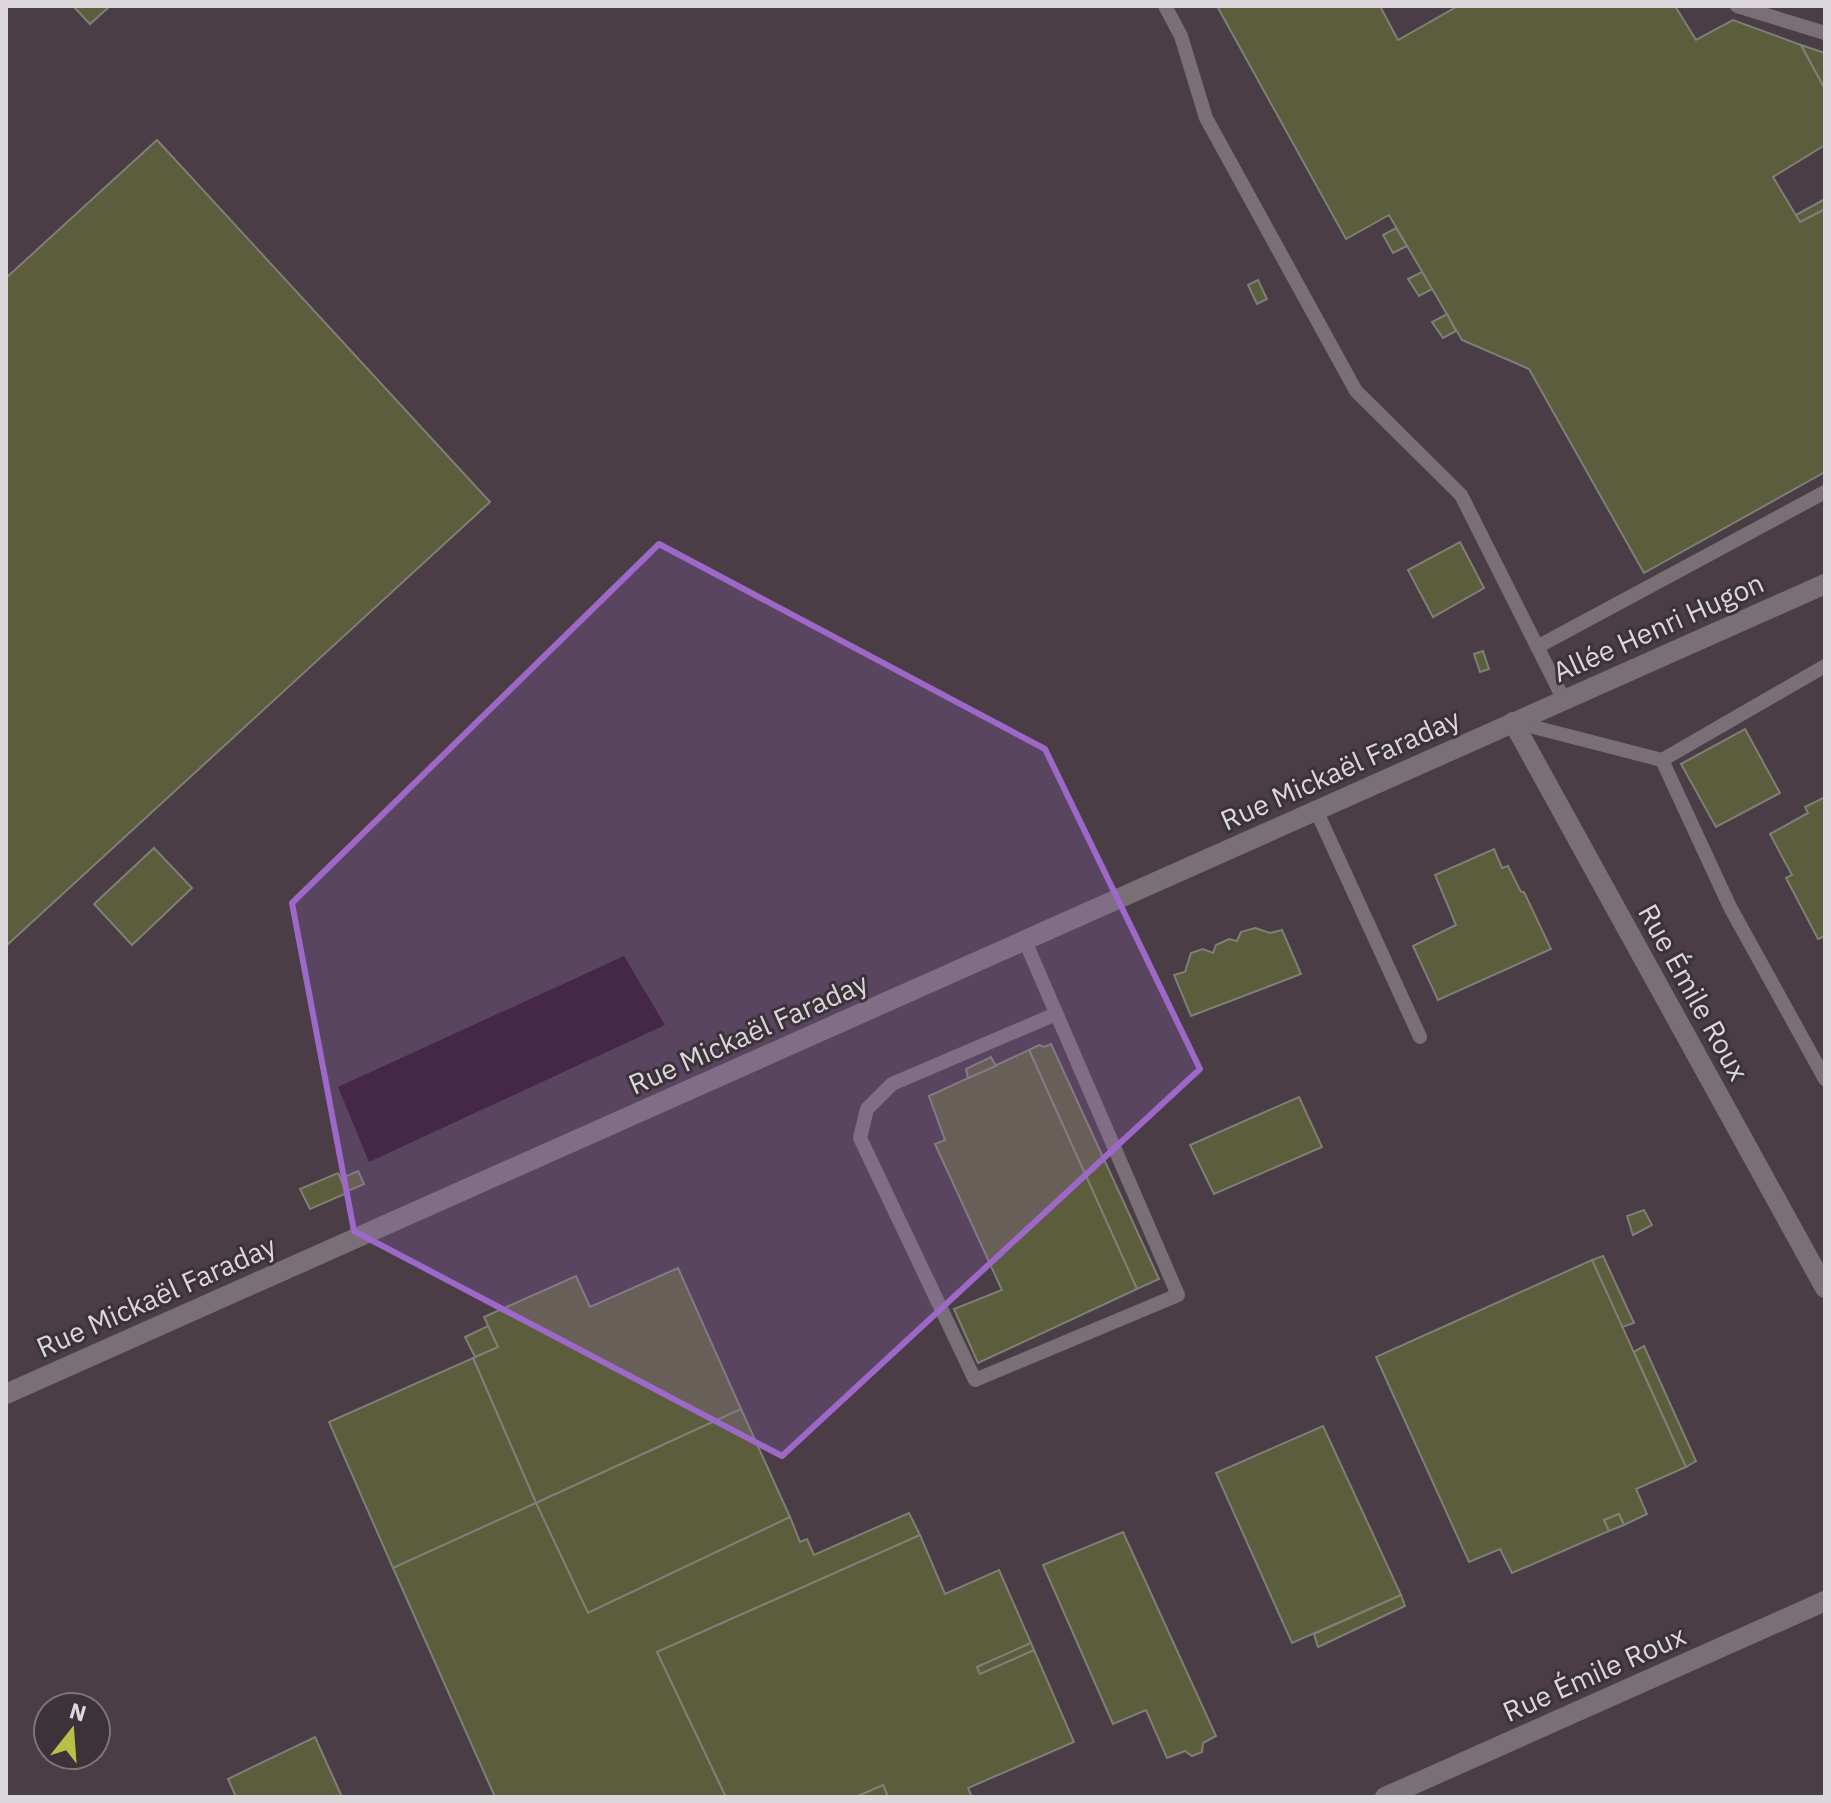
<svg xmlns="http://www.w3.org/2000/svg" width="1831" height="1803" font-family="'IBM Plex Sans',sans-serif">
	<rect width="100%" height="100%" fill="#3b3339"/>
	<path fill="#4a3d46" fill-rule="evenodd" d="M 6,6 L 1825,6 L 1825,1797 L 6,1797 ZM 48,1707 L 96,1707 L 96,1755 L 48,1755 Z"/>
	<path fill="#2f172a" d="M 624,956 L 665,1025 L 369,1162 L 338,1087 Z"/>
	<g fill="#5b5d3c" stroke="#7e7f76" stroke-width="2">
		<path d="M 73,6 L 110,6 L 90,24 Z"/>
		<path d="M 1217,6 L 1380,6 L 1398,40 L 1458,6 L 1675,6 L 1696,40 L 1733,20 L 1801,45 L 1825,89 L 1825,145 L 1773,177 L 1800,222 L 1825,209 L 1825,472 L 1644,573 L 1529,369 L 1462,340 L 1389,215 L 1346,239 Z"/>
		<path d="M 1801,45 L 1825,53 L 1825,89 Z"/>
		<path d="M 157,140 L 490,502 L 6,946 L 6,278 Z"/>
		<path d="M 1825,199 L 1825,209 L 1800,222 L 1796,215 Z"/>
		<path d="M 1396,228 L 1407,246 L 1393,253 L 1383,235 Z"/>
		<path d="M 1422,272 L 1432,289 L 1419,296 L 1408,279 Z"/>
		<path d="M 1258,280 L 1267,299 L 1257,304 L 1248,285 Z"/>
		<path d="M 1447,314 L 1456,331 L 1443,338 L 1432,322 Z"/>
		<path d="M 1460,542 L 1484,588 L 1433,617 L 1408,570 Z"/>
		<path d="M 1483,651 L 1489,669 L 1480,672 L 1474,654 Z"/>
		<path d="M 1745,729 L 1780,793 L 1716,827 L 1681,764 Z"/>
		<path d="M 1825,797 L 1825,936 L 1818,939 L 1786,878 L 1792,875 L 1770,834 L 1808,813 L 1805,807 Z"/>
		<path d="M 154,848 L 192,888 L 132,945 L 94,904 Z"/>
		<path d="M 1494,849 L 1502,868 L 1508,866 L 1521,892 L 1524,892 L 1551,949 L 1438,1000 L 1413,946 L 1456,925 L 1435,875 Z"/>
		<path d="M 1255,928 L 1270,933 L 1282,930 L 1301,974 L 1191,1016 L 1174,975 L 1185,972 L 1191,953 L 1203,949 L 1213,953 L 1216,945 L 1229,939 L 1237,941 L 1241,932 Z"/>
		<path d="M 1051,1044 L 1159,1279 L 1137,1289 L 1029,1050 L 1039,1045 L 1044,1047 Z"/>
		<path d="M 1029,1050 L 1137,1289 L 978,1363 L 954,1309 L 1002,1290 L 935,1144 L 945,1140 L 929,1096 Z"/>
		<path d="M 991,1057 L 996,1066 L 968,1078 L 966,1069 Z"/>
		<path d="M 1299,1097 L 1322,1147 L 1214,1194 L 1190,1145 Z"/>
		<path d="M 358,1171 L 364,1184 L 348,1191 L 342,1178 Z"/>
		<path d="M 338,1173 L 347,1193 L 310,1209 L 300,1189 Z"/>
		<path d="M 1644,1210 L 1652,1225 L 1633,1235 L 1627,1216 Z"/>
		<path d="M 1603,1256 L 1634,1323 L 1622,1327 L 1592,1260 Z"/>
		<path d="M 1592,1260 L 1686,1467 L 1636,1489 L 1647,1514 L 1624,1525 L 1619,1514 L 1604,1520 L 1609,1531 L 1512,1573 L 1500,1549 L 1469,1562 L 1376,1357 Z"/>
		<path d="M 678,1268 L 741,1409 L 536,1503 L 473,1358 L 498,1347 L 484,1317 L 576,1276 L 590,1307 Z"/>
		<path d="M 488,1326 L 498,1347 L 475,1357 L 465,1337 Z"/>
		<path d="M 1644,1346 L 1696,1461 L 1686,1467 L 1634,1352 Z"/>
		<path d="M 473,1358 L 536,1503 L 393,1568 L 329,1422 Z"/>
		<path d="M 741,1409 L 790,1517 L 588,1613 L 536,1503 Z"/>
		<path d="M 1323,1426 L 1401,1595 L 1292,1643 L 1216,1473 Z"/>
		<path d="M 536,1503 L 588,1613 L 790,1517 L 800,1542 L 807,1539 L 814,1555 L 909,1513 L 920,1535 L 657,1652 L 726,1797 L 495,1797 L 393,1568 Z"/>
		<path d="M 1619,1514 L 1624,1525 L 1609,1531 L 1604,1520 Z"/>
		<path d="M 1123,1532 L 1216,1736 L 1203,1743 L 1202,1752 L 1192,1756 L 1185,1751 L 1167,1758 L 1146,1710 L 1113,1724 L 1043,1565 Z"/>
		<path d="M 920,1535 L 945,1594 L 999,1570 L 1031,1643 L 977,1667 L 980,1674 L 1034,1650 L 1074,1742 L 968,1788 L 972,1797 L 888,1797 L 883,1785 L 856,1797 L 726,1797 L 657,1652 Z"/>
		<path d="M 1401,1595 L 1405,1606 L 1318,1647 L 1314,1634 Z"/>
		<path d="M 1031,1643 L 1034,1650 L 980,1674 L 977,1667 Z"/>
		<path d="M 315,1737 L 342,1797 L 236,1797 L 228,1779 Z"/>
		<path d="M 883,1785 L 888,1797 L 856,1797 Z"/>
	</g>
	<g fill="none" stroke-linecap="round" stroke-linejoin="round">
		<g stroke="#787076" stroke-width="14">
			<path d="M 1165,6 L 1181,36 L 1206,118 L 1356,391 L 1461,495 L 1564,700"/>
			<path d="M 1737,6 L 1825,33"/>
			<path d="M 1537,647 L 1825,492"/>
			<path d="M 1514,722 L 1662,760 L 1730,907 L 1825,1079"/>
			<path d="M 1662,760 L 1825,666"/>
			<path d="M 1316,810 L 1420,1037"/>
			<path d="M 1025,941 L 1178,1295 L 975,1380 L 860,1138 L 867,1109 L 892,1084 L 1056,1014"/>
		</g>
		<g stroke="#787076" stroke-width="20">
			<path d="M 1513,722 L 1825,1288"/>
			<path d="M 6,1394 L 1825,584"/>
			<path d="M 1385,1797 L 1825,1601"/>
		</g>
	</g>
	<path fill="#9d68c8" fill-opacity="0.2" stroke="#9d68c8" stroke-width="6" stroke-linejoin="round" d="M 659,544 L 1045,749 L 1200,1069 L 782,1456 L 354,1231 L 292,903 Z"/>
	<g text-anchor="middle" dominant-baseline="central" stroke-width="6" stroke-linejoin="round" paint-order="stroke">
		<g font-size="28" fill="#dcd7da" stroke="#3b3339">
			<text transform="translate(1658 627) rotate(-24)">Allée Henri Hugon</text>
			<text transform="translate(1340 769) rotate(-24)">Rue Mickaël Faraday</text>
			<text transform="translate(1694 992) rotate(61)">Rue Émile Roux</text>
			<text transform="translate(748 1033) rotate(-24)">Rue Mickaël Faraday</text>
			<text transform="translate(156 1296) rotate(-24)">Rue Mickaël Faraday</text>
			<text transform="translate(1594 1673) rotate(-24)">Rue Émile Roux</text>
		</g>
	</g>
	<rect width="1831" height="1803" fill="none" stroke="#dcd7da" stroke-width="16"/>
	<g transform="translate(72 1731) rotate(17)"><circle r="38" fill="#3b3339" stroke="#7b7579" stroke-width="2"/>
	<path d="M0-6L14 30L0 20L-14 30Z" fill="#bbc044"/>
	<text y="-12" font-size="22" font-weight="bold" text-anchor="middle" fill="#dcd7da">N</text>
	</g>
</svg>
